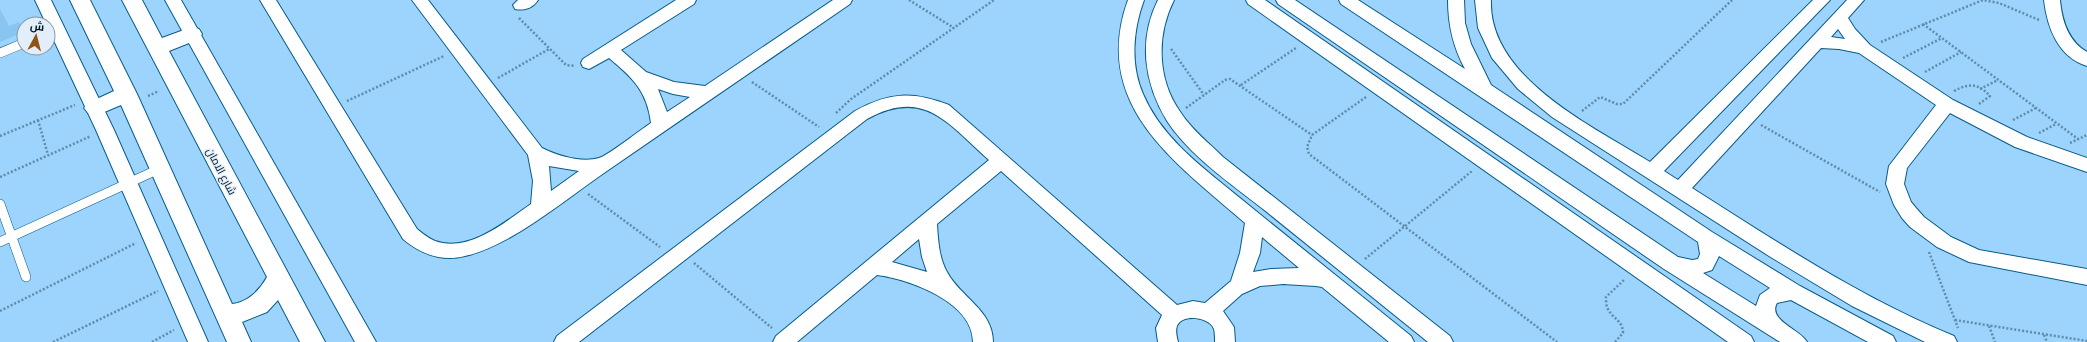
<svg xmlns="http://www.w3.org/2000/svg" width="2087" height="342" font-family="Barlow,Cairo,sans-serif">
	<rect width="100%" height="100%" fill="#9cd4fd"/>
	<path fill="#88c5f1" d="M 0,9 L 9,26 L 19,22 L 24,32 L 0,42 Z"/>
	<g fill="none" stroke-linecap="round" stroke-linejoin="round">
		<defs>
			<g id="lane">
				<path d="M 0,53 L 24,43"/>
				<path d="M 0,204 L 26,277"/>
				<path d="M 0,242 L 159,169"/>
			</g>
			<g id="street">
				<path d="M 35,0 L 51,0 L 114,130 L 208,342 L 188,342 L 96,130 Z"/>
				<path d="M 165,0 L 181,0 L 376,342 L 355,342 Z"/>
				<path d="M 260,0 L 276,0 L 417,229 C 422,233 428,238 435,241 C 469,253 505,222 531,204 L 533,181 L 528,155 L 412,0 L 428,0 L 542,148 C 558,156 582,163 599,158 C 609,155 640,130 651,123 C 647,91 633,78 609,58 L 589,69 L 583,67 L 581,63 L 583,59 L 676,0 L 696,0 L 694,4 L 621,50 L 646,72 L 674,82 L 705,86 L 833,0 L 852,0 L 850,4 C 767,61 685,117 604,173 C 563,201 512,245 465,256 C 441,262 421,254 403,239 ZM 658,89 L 673,94 L 690,97 L 667,112 ZM 549,166 L 579,171 L 551,191 Z"/>
				<path d="M 518,0 L 538,0 C 533,8 524,11 515,9 L 513,5 Z"/>
				<path d="M 1128,0 L 1144,0 C 1133,30 1130,64 1143,94 C 1163,142 1213,175 1251,207 C 1304,250 1358,293 1411,336 L 1414,342 L 1389,342 L 1322,287 L 1316,286 L 1283,284 L 1260,286 L 1242,294 L 1223,311 L 1234,327 L 1235,342 L 1215,342 C 1215,338 1215,333 1214,329 C 1210,317 1182,313 1177,326 C 1175,331 1177,337 1178,342 L 1158,342 L 1156,328 L 1162,315 L 1001,171 L 937,224 C 938,240 939,258 947,272 C 960,297 993,310 993,342 L 973,342 C 973,302 909,279 877,275 L 797,342 L 773,342 L 776,336 L 989,160 C 948,124 925,87 867,119 L 579,342 L 554,342 L 557,336 L 855,111 C 889,92 913,91 949,105 L 1177,305 L 1193,301 L 1205,303 L 1231,281 L 1240,253 L 1245,223 C 1176,163 1090,105 1128,0 ZM 1262,237 L 1299,268 L 1271,269 L 1253,272 L 1260,253 ZM 919,239 L 922,257 L 927,272 L 892,262 Z"/>
				<path d="M 1158,0 L 1174,0 C 1156,36 1157,80 1181,113 C 1192,130 1209,143 1223,157 L 1450,336 L 1453,342 L 1428,342 C 1373,298 1318,253 1263,209 C 1231,184 1189,155 1167,121 C 1144,83 1138,40 1158,0 Z"/>
				<path d="M 1246,0 L 1265,0 L 1751,336 L 1754,342 L 1728,342 L 1248,4 Z"/>
				<path d="M 1276,0 L 1295,0 L 1678,257 L 1692,260 L 1698,259 L 1700,254 L 1698,242 L 1341,4 L 1339,0 L 1358,0 L 1465,69 C 1453,47 1448,25 1448,0 L 1464,0 L 1465,23 L 1471,44 L 1491,85 L 1712,232 L 1800,286 L 1893,336 L 1896,342 L 1868,342 L 1791,300 L 1777,303 C 1767,320 1801,330 1807,342 L 1780,342 L 1664,269 L 1278,4 ZM 1719,256 L 1770,288 L 1760,295 L 1756,306 L 1703,273 L 1712,270 Z"/>
				<path d="M 1475,0 L 1491,0 C 1488,78 1594,127 1650,162 L 1813,0 L 1830,0 L 1664,171 L 1678,180 L 1847,0 L 1864,0 L 1848,18 L 1855,29 L 1870,45 L 1953,100 L 2027,137 L 2087,158 L 2087,172 L 2015,147 L 1950,113 L 1907,168 L 1904,184 L 1911,202 L 1916,208 L 1924,217 L 1951,237 L 1979,250 L 2087,269 L 2087,285 L 1969,262 L 1937,247 L 1910,227 L 1902,218 L 1894,205 L 1886,184 L 1889,166 L 1936,105 L 1859,53 L 1839,49 L 1821,48 L 1692,188 C 1777,242 1861,298 1954,336 L 1957,342 L 1925,342 L 1852,306 L 1769,256 L 1552,117 L 1518,89 L 1492,58 L 1478,28 ZM 1838,29 L 1845,39 L 1831,37 Z"/>
				<path d="M 2044,0 L 2060,0 C 2062,21 2068,41 2087,52 L 2087,66 C 2058,57 2047,27 2044,0 Z"/>
			</g>
			<path id="secondary" d="M 70,0 L 90,0 L 137,94 L 232,304 C 247,303 260,290 267,277 L 122,0 L 142,0 L 162,38 L 192,27 L 199,29 L 202,34 L 199,39 L 169,51 L 325,342 L 300,342 L 278,300 L 267,312 L 242,322 L 251,342 L 227,342 L 121,105 L 95,116 L 88,113 L 84,108 L 88,103 L 114,91 Z"/>
		</defs>
		<use href="#lane" stroke="#075c88" stroke-width="10"/>
		<use href="#street" stroke="#075c88" stroke-width="2"/>
		<use href="#secondary" stroke="#075c88" stroke-width="2"/>
		<g stroke="#618baa" stroke-width="2.5" stroke-dasharray="2 2" stroke-linecap="butt">
			<path d="M 909,0 L 954,28"/>
			<path d="M 519,18 L 566,65 L 575,66"/>
			<path d="M 1923,24 L 2078,139"/>
			<path d="M 1881,42 L 1983,0 L 1999,3 L 2039,20"/>
			<path d="M 1171,49 L 1204,95"/>
			<path d="M 1903,58 L 1942,38"/>
			<path d="M 1925,72 L 1961,52"/>
			<path d="M 498,78 L 549,49"/>
			<path d="M 752,82 L 819,127"/>
			<path d="M 1241,85 L 1296,48"/>
			<path d="M 1980,89 L 1998,80"/>
			<path d="M 1954,91 C 1969,83 1978,83 1990,96 L 1979,104"/>
			<path d="M 148,96 L 159,91"/>
			<path d="M 1366,97 L 1312,135 L 1307,147 L 1309,154 L 1557,342"/>
			<path d="M 347,101 L 444,56"/>
			<path d="M 1186,108 L 1225,80 L 1230,79 L 1312,135"/>
			<path d="M 1582,111 L 1600,97 L 1617,104 L 1623,104 L 1732,0"/>
			<path d="M 836,113 L 851,99 L 994,0"/>
			<path d="M 38,120 L 48,155"/>
			<path d="M 2013,120 L 2036,108"/>
			<path d="M 1761,125 L 1880,192"/>
			<path d="M 2039,133 L 2056,124"/>
			<path d="M 0,136 L 75,105"/>
			<path d="M 2070,143 L 2087,135"/>
			<path d="M 0,177 L 91,136"/>
			<path d="M 588,194 L 660,247"/>
			<path d="M 1929,252 L 1958,328"/>
			<path d="M 1365,259 L 1472,171"/>
			<path d="M 694,263 L 772,328"/>
			<path d="M 0,311 L 136,243"/>
			<path d="M 1955,320 L 2087,341"/>
			<path d="M 1989,326 L 1995,342"/>
			<path d="M 2044,335 L 2047,342"/>
			<path d="M 53,342 L 158,291"/>
			<path d="M 152,342 L 174,330"/>
			<path d="M 1615,342 L 1623,333 C 1623,320 1611,318 1607,307 C 1606,304 1606,300 1606,297 L 1625,279"/>
		</g>
		<use href="#lane" stroke="#fff" stroke-width="9"/>
		<use href="#street" fill="#fff" fill-rule="evenodd"/>
		<use href="#secondary" fill="#fff" fill-rule="evenodd"/>
	</g>
	<g text-anchor="middle" dominant-baseline="central" stroke-width="3" stroke-linejoin="round" paint-order="stroke">
		<g font-size="11" fill="#011422" stroke="#e2effa">
			<text transform="translate(222 171) rotate(62)">شارع الامان</text>
		</g>
	</g>
	<g transform="translate(36 36) rotate(7)"><circle r="19" fill="#e2effa" stroke="#8897a4"/>
	<path d="M0-3L7 15L0 10L-7 15Z" fill="#915416"/>
	<text y="-6" font-size="11" font-weight="bold" text-anchor="middle" fill="#011422">ش</text>
	</g>
</svg>
